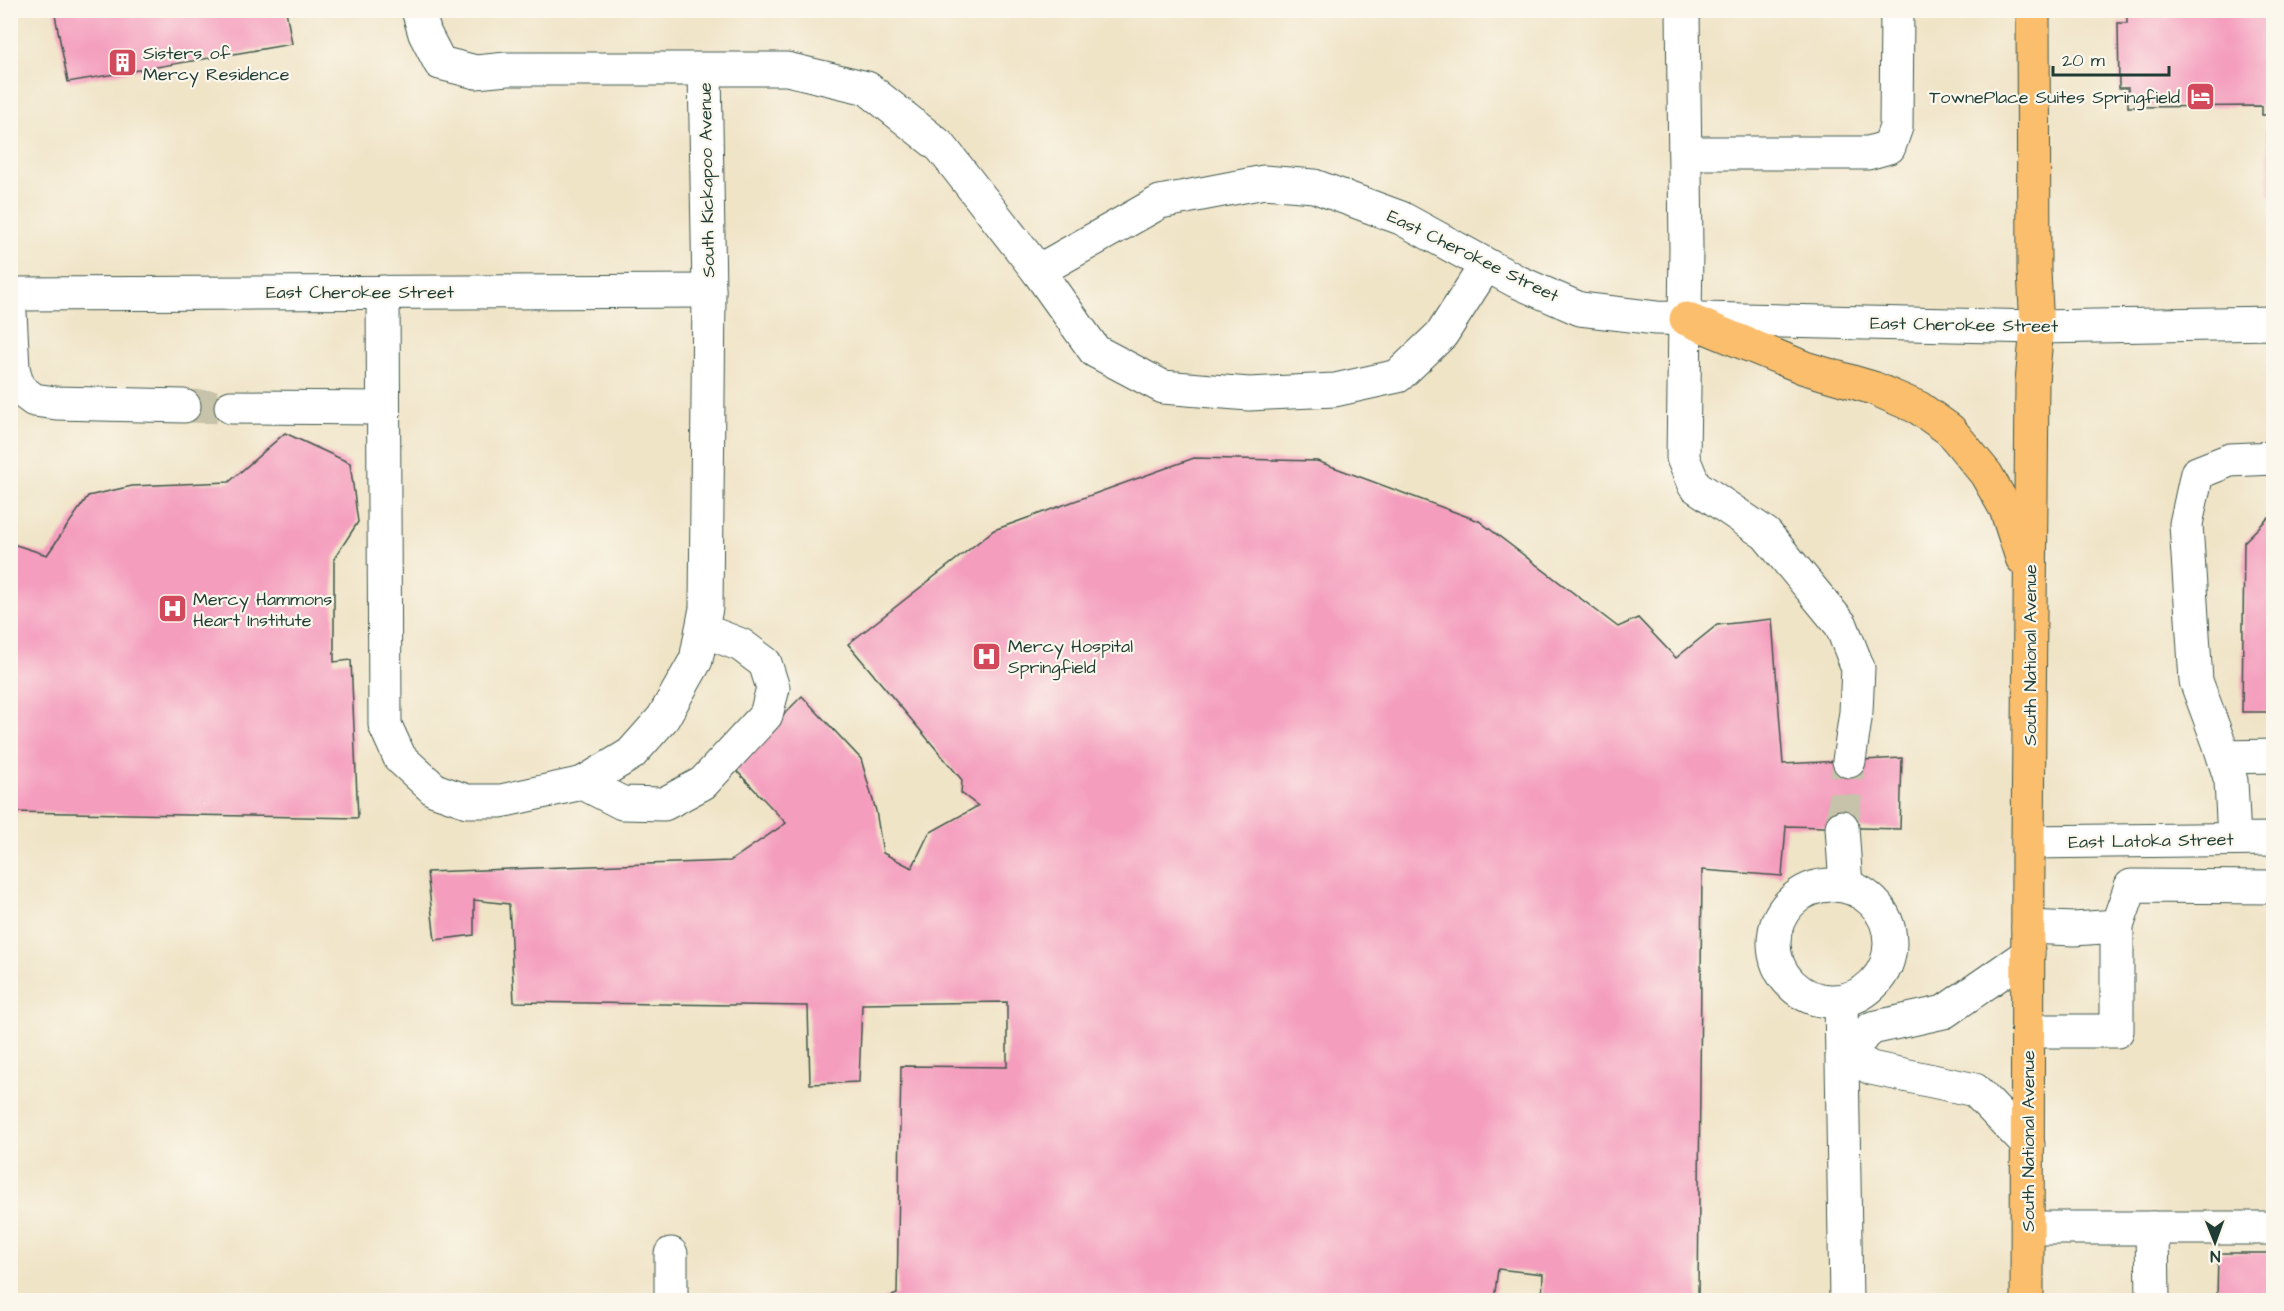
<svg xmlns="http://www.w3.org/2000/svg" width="2284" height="1311" font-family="'Architects Daughter',sans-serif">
	<rect width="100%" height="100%" fill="#fbf7ec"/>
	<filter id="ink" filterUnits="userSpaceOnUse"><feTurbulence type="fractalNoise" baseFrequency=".0167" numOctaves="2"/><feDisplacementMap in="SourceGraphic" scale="12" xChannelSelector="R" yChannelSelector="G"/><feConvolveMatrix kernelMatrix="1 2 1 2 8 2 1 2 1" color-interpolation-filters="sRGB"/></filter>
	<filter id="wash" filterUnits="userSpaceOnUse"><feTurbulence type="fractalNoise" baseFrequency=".008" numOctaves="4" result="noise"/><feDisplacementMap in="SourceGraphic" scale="24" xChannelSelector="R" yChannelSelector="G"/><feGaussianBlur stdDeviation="1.35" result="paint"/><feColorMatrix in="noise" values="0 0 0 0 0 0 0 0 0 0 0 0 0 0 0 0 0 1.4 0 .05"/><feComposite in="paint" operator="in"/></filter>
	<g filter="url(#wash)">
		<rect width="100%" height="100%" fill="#f0e4c7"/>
		<g id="blocks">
			<g fill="#f49dbd">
				<path d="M 54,10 L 286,10 L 292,44 L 68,82 Z"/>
				<path d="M 2127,10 L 2274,10 L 2274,196 L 2269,196 L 2267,115 L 2262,115 L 2262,106 L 2128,107 L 2128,88 L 2119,88 L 2118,23 L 2127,23 Z"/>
				<path d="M 285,433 L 350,463 L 358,522 L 334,559 L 334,662 L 351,660 L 358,818 L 10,812 L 10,543 L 47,555 L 88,496 L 132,486 L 229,482 Z"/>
				<path d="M 1194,458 L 1317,461 L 1479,521 L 1618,627 L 1638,618 L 1676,658 L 1717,625 L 1772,619 L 1783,764 L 1902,758 L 1900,829 L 1786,826 L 1782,876 L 1702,870 L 1698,1300 L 1542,1300 L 1543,1274 L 1498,1269 L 1494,1300 L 881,1300 L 897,1294 L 901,1066 L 1007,1067 L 1007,1002 L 862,1004 L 859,1082 L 810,1084 L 808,1006 L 514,1002 L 509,904 L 474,900 L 474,935 L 435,940 L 427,872 L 730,861 L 786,823 L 732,766 L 802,696 L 861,759 L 876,811 L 883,853 L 912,868 L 929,833 L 978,806 L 961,793 L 962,780 L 848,644 L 994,530 Z"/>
				<path d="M 2268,518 L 2274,518 L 2274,712 L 2242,712 L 2244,542 Z"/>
				<path d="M 2218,1253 L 2274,1253 L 2274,1300 L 2217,1300 Z"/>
			</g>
		</g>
	</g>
	<g filter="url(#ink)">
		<use href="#blocks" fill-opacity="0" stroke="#3e564a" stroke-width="1.5"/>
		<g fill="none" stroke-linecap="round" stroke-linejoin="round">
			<g stroke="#c6c3aa" stroke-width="33" stroke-dasharray="33 16" stroke-linecap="butt">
				<path d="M 184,406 L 231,407"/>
				<path d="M 1842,827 L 1849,761"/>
			</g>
			<defs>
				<g id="minor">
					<path d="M 418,10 L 425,34 L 440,63 L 476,72 L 507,69 L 787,69 L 867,88 L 941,147 L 1038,271 L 1160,202 L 1264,182 L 1314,186 L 1401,218 L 1516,281 L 1580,309 L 1656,318 L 2037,327 L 2274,323"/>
					<path d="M 1683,10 L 1686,249 L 1683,458 L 1694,485 L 1766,534 L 1841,625 L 1858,668 L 1856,712 L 1849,761"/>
					<path d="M 1685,153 L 1868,153 L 1889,147 L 1896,127 L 1897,10"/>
					<path d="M 1038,271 L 1095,351 L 1163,387 L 1249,394 L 1335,390 L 1398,376 L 1442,334 L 1486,265"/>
					<path d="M 383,292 L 385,725 L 400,758 L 435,790 L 467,801 L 501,801 L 583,783 L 631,754 L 663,718 L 696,660 L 706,608 L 709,291 L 705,70"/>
					<path d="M 10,294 L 709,291"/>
					<path d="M 10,313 L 13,368 L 18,388 L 34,400 L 56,403 L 184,406"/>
					<path d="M 231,407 L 383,408"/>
					<path d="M 2224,757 L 2274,756"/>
					<path d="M 583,783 L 622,803 L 664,804 L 703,783 L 766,715 L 773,688 L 765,663 L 741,645 L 702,630"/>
					<path d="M 1842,827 L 1846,886"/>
					<path d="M 2234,839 L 2231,781 L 2219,743 L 2196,681 L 2186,524 L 2197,473 L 2230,460 L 2274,458"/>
					<path d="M 2028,842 L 2274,839"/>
					<circle cx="1832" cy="943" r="58"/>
					<path d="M 2028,927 L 2074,929 L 2117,926"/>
					<path d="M 1841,1001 L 1846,1300"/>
					<path d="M 2028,1031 L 2117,1031 L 2117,926 L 2131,886 L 2274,887"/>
					<path d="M 1844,1053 L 1871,1068 L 1975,1090 L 2028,1145"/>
					<path d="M 1844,1053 L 1872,1028 L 1944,1012 L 2028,954"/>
					<path d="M 2028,1228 L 2274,1228"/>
					<path d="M 2152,1228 L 2153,1300"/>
					<path d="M 671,1300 L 671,1254"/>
				</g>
				<g id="major">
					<path d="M 1686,319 L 1805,368 L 1873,388 L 1919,408 L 1950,430 L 1986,474 L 2006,509 L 2022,558"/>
					<path d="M 2027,1300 L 2028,842 L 2032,382 L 2037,327 L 2034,271 L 2033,10"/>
				</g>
			</defs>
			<use href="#minor" stroke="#3e564a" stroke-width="35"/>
			<use href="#major" stroke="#3e564a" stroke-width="35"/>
			<use href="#minor" stroke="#fff" stroke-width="33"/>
			<use href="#major" stroke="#fabe6d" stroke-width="33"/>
		</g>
	</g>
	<defs>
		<symbol id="building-square" viewBox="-11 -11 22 22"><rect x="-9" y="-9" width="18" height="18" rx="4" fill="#d1495b" stroke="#fbf7ec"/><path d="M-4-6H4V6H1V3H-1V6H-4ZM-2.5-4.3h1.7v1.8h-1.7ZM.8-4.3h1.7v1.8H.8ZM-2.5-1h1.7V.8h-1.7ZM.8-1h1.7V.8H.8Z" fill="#fff"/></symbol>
		<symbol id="hotel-square" viewBox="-11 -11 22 22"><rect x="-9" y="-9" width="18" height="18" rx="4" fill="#d1495b" stroke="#fbf7ec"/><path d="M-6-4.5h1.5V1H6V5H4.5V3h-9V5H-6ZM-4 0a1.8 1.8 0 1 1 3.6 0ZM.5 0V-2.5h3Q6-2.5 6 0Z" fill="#fff"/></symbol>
		<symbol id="hospital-square" viewBox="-11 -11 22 22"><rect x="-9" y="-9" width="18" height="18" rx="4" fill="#d1495b" stroke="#fbf7ec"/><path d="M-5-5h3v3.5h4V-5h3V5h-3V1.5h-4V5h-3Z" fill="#fff"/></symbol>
	</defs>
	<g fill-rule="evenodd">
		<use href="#building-square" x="106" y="46" width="33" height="33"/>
		<use href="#hotel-square" x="2184" y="80" width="33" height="33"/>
		<use href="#hospital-square" x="156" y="592" width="33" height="33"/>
		<use href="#hospital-square" x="970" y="640" width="33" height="33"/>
	</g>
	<g text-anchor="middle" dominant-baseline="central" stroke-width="4.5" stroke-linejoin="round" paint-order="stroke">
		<g font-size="18" fill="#1f3d34" stroke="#fbf7ec" text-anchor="start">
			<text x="143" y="53">Sisters of<tspan x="143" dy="21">Mercy Residence</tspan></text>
			<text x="2180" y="97" text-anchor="end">TownePlace Suites Springfield</text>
			<text x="193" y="599">Mercy Hammons<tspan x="193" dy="21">Heart Institute</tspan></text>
			<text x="1008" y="646">Mercy Hospital<tspan x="1008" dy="21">Springfield</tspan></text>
		</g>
		<g font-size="18" fill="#1f3d34" stroke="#fbf7ec">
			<text transform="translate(707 180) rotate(-91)">South Kickapoo Avenue</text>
			<text transform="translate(1473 256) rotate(26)">East Cherokee Street</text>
			<text x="360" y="292">East Cherokee Street</text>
			<text transform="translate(1964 325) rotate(1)">East Cherokee Street</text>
			<text transform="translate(2030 655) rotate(-90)">South National Avenue</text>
			<text transform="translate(2151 841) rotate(-1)">East Latoka Street</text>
			<text transform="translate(2028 1141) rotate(-90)">South National Avenue</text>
		</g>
	</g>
	<rect width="2284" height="1311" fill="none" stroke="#fbf7ec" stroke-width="36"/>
	<g transform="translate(2215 1242) rotate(179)" stroke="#fbf7ec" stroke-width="4.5" paint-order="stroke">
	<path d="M0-4.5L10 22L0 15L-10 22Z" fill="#1f3d34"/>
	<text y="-9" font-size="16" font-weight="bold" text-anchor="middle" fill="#1f3d34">N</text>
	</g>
	<path d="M2053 66v9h116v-9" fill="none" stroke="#1f3d34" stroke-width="3"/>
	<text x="2062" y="66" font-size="18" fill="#1f3d34" stroke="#fbf7ec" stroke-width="4.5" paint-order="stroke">20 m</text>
</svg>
